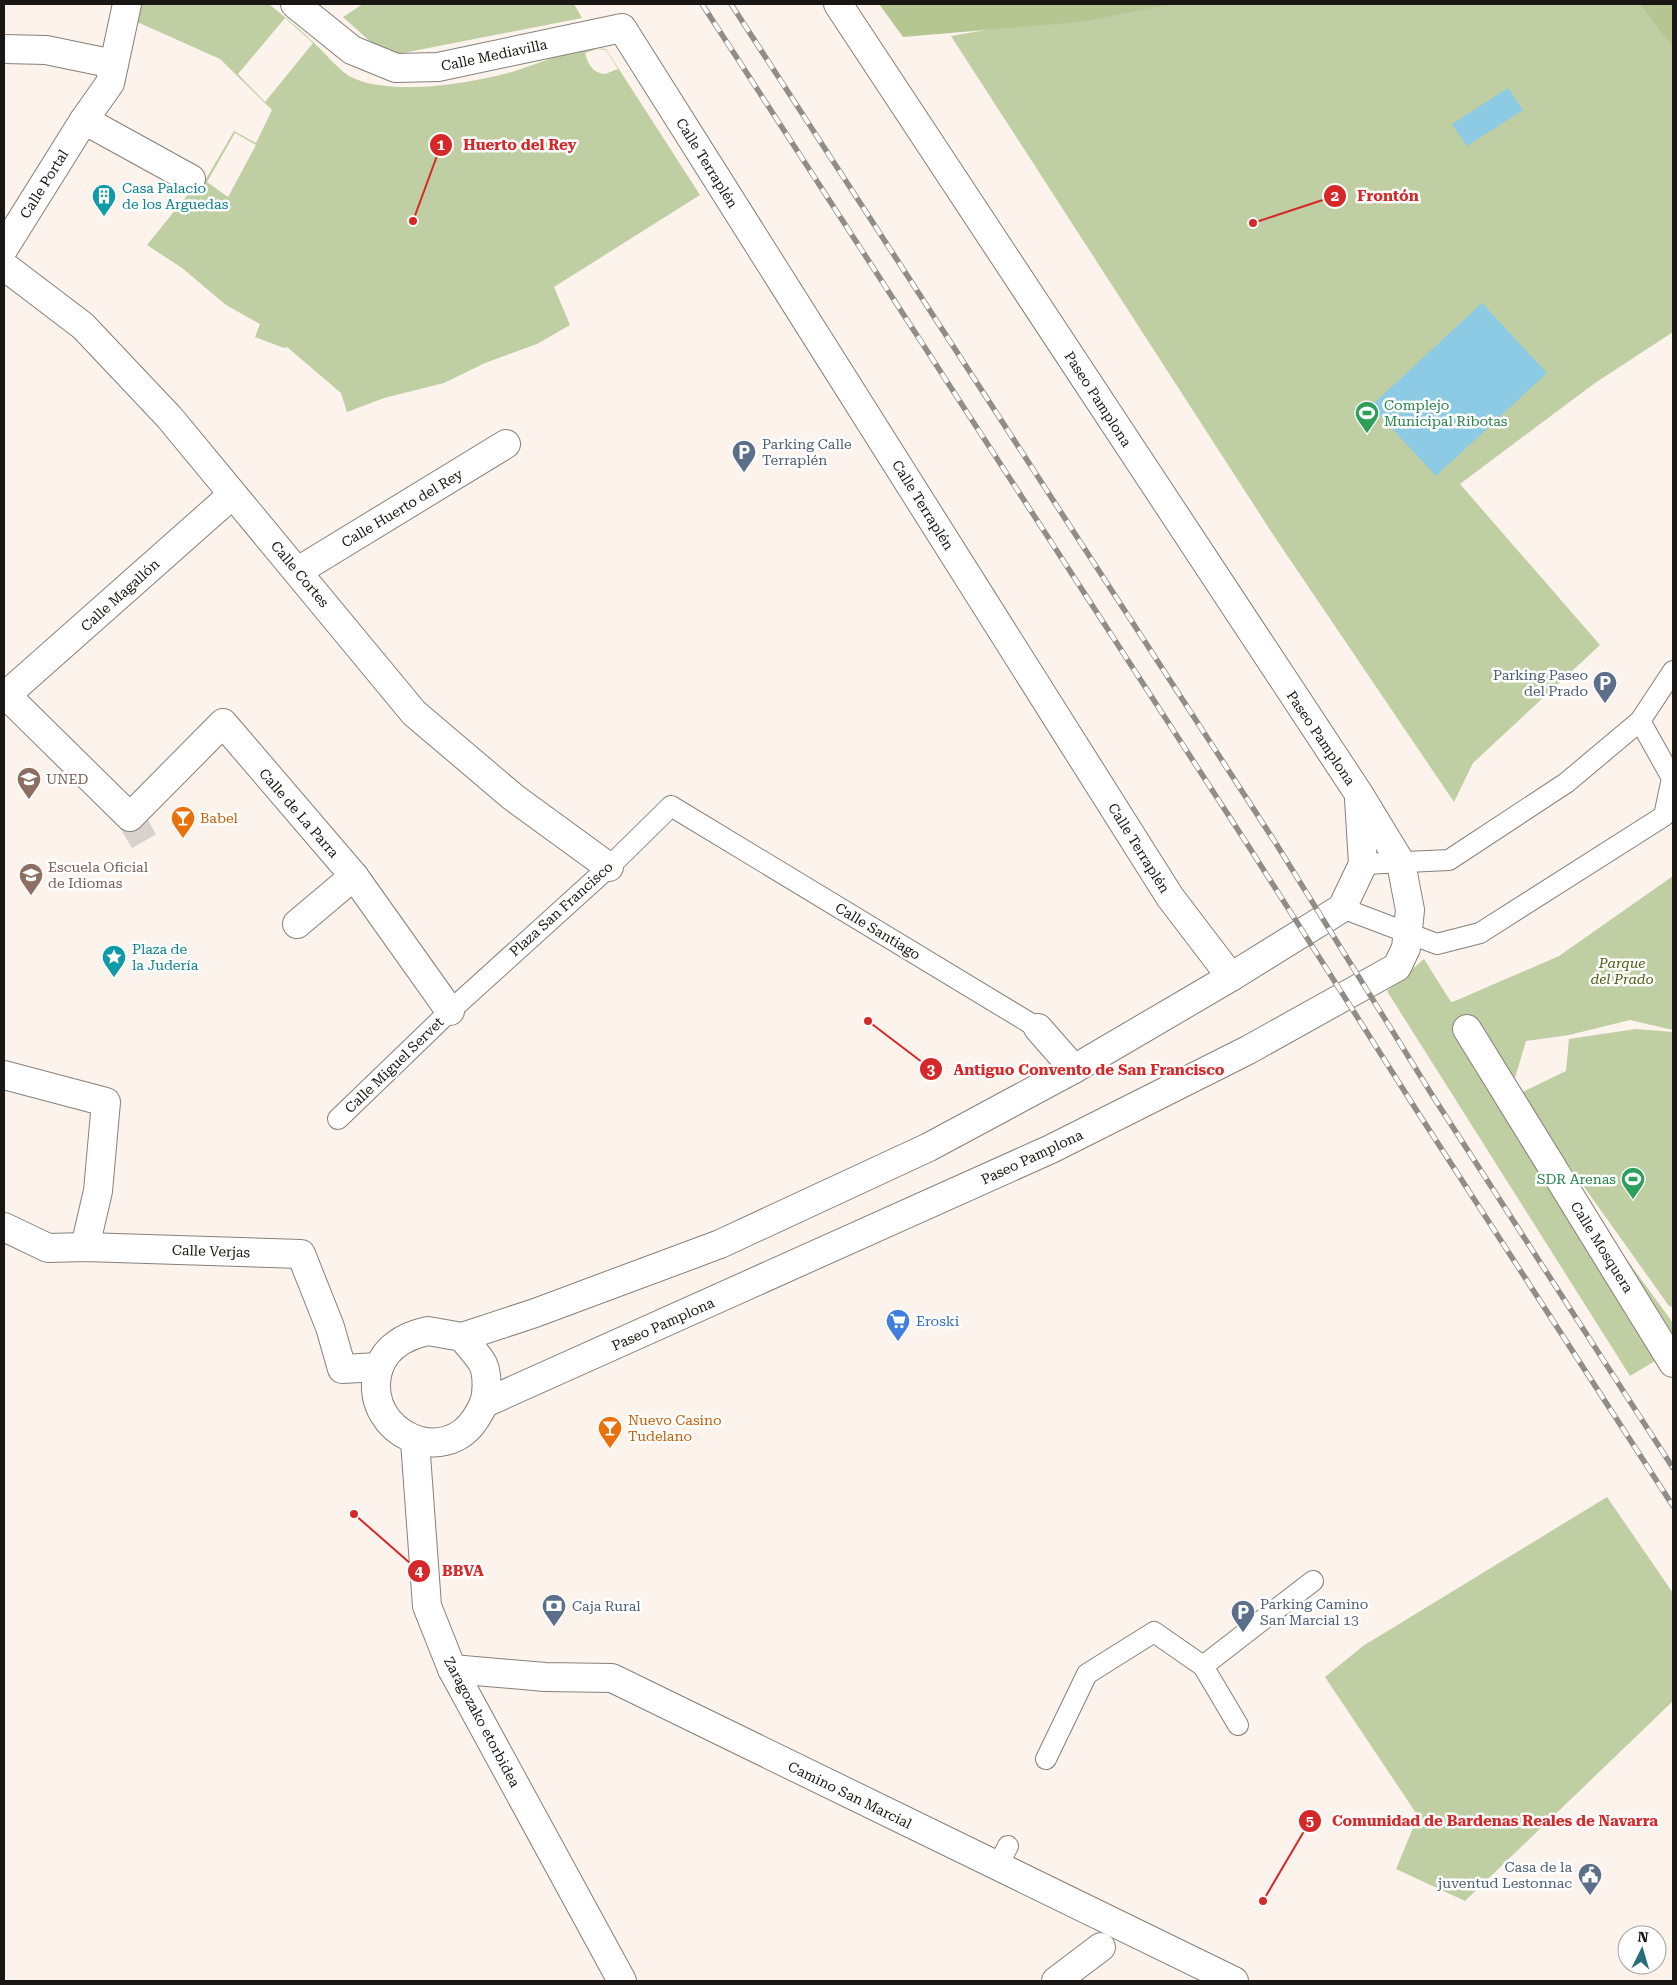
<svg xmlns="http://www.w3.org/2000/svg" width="1677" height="1985" font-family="'Roboto Serif',serif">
	<rect width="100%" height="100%" fill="#fbf3ec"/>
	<g fill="#c0cea3" fill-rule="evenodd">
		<path d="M 139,4 L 269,4 C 283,16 299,28 312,41 C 323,50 339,71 351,77 C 391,97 473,83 515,71 C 543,62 577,46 606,49 L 700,195 L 554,287 L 570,325 L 537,344 L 485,363 L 444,383 L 384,398 L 347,412 L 341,393 L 287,347 L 284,348 L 255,337 L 260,324 L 226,305 L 182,268 L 147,245 L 193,188 L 199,191 L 234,131 L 256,143 L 272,110 L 220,59 L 135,21 ZM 285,18 L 313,43 L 265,102 L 238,74 ZM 597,49 L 606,50 L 618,69 L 605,74 C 592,73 588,64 585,53 ZM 235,133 L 256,145 L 228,197 L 207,182 Z"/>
		<path d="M 363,4 L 574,4 L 582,18 L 403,53 L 383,53 L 343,17 Z"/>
		<path d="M 1065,4 L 1673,4 L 1673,332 L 1595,383 L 1460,484 L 1600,645 L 1473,763 L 1454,802 L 1274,536 L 951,36 L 1074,15 Z"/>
		<path d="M 1673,876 L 1673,1030 L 1630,1020 L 1569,1035 L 1526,1041 L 1509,1098 L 1673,1323 L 1673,1350 L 1630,1376 L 1387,991 L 1424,959 L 1451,1002 L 1455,1001 L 1559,956 Z"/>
		<path d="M 1636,1029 L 1673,1032 L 1673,1307 L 1669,1306 L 1518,1094 L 1566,1071 L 1569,1039 Z"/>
		<path d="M 1607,1497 L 1673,1593 L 1673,1701 L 1465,1901 L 1396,1869 L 1418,1816 L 1325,1677 L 1363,1646 Z"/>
	</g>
	<g fill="#b6c692">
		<path d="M 879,4 L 1171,4 L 1081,22 L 903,37 Z"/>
		<path d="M 1640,4 L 1673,4 L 1673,47 Z"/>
	</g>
	<g fill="#8dcae3">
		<path d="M 1508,88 L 1523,110 L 1467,146 L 1452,124 Z"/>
		<path d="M 1482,303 L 1547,373 L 1436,476 L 1371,406 Z"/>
	</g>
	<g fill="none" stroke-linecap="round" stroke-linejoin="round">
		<path stroke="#d9d2cc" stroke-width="28" stroke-dasharray="28 14" stroke-linecap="butt" d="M 130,817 L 149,850"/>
		<defs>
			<g id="lane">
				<path d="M 1363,864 L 1449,860 L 1566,783 L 1640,721 L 1673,671"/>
				<path d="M 1342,908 L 1437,944 L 1480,933 L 1664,816 L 1672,778 L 1640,721"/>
				<path d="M 338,1119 L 450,1011 L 609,867 L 671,806 L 1038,1028"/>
				<path d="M 1203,1666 L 1238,1725"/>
				<path d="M 1046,1759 L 1087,1674 L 1154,1632 L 1203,1666 L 1313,1581"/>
				<path d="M 997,1867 L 1008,1846"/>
			</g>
			<g id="street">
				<path d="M 295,4 L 352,50 L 396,68 L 438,67 L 622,28 L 1170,897 L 1231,977"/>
				<path d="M 4,49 L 46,50 L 114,64"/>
				<path d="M 84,120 L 191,179"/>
				<path d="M 4,248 L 84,120 L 110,83 L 127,4"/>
				<path d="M 4,266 L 83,326 L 169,417 L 414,713 L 513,797 L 609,867"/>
				<path d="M 298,571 L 506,444"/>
				<path d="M 4,693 L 130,817 L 223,723 L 354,876 L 450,1011"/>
				<path d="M 4,697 L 232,495"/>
				<path d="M 297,924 L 354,876"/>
				<path d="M 1038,1028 L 1074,1069"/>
				<path d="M 1467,1029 L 1673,1363"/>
				<path d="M 4,1075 L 106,1102 L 98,1191 L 85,1247"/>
				<path d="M 4,1227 L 48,1248 L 85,1247 L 301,1254 L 330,1327 L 342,1369 L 379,1367"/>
				<path d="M 452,1669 L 545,1677 L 612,1678 L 1234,1981"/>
				<path d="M 1056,1981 L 1101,1947"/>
			</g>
			<g id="secondary">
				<path d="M 428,1331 L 462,1337 C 469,1346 478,1355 483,1364 C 487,1373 487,1385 486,1394 C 485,1404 481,1410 476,1418 C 444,1469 366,1433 377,1375 C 382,1349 404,1336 428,1331 Z"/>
				<path d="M 462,1337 L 535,1313 L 720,1244 L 929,1147 L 1074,1069 L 1231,977 L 1342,908 L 1363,864 L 1359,799"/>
				<path d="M 485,1403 L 1051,1149 L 1248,1050 L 1397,967 L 1406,948 L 1410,910 L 1401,863 L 1359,794 L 838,4"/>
				<path d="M 415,1441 L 427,1606 L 452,1669 L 622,1981"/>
			</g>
		</defs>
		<use href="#lane" stroke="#87807a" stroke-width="22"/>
		<use href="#street" stroke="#87807a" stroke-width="30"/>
		<use href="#secondary" stroke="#87807a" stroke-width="30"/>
		<use href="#lane" stroke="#fff" stroke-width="20"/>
		<use href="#street" stroke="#fff" stroke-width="28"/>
		<use href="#secondary" stroke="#fff" stroke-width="28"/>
		<defs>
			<g id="rail">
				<path d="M 702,4 L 1251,850 L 1417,1111 L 1673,1506"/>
				<path d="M 731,4 L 1275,842 L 1434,1098 L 1673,1468"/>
			</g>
		</defs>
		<use href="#rail" stroke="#928c87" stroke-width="5.5"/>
		<use href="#rail" stroke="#fff" stroke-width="4" stroke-dasharray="11" stroke-linecap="butt"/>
	</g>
	<defs>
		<symbol id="building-pin" viewBox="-11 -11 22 30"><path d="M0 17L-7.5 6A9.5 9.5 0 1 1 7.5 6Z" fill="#0f9aa8" stroke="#fff"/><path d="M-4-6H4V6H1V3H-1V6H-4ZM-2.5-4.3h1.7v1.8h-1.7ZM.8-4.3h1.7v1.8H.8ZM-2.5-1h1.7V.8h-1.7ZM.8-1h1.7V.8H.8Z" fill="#fff"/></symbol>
		<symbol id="stadium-pin" viewBox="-11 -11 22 30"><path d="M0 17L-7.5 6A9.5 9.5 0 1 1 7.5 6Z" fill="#2e9e5b" stroke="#fff"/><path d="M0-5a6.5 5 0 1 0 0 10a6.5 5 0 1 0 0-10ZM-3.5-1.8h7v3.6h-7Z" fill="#fff"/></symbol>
		<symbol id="parking-pin" viewBox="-11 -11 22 30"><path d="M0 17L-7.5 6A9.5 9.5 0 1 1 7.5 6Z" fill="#5c6f8a" stroke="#fff"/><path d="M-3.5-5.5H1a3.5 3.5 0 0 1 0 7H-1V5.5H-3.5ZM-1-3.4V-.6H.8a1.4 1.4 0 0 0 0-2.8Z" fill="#fff"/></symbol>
		<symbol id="university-pin" viewBox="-11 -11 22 30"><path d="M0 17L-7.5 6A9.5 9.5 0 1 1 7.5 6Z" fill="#8d6e63" stroke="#fff"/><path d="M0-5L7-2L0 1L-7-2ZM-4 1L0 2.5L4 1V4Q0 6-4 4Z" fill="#fff"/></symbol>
		<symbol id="bar-pin" viewBox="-11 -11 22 30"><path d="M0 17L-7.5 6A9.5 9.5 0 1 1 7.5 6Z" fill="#e8710a" stroke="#fff"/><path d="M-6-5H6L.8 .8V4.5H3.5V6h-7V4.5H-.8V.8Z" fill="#fff"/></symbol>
		<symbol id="sight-pin" viewBox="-11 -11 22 30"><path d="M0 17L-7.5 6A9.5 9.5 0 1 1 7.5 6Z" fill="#0f9aa8" stroke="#fff"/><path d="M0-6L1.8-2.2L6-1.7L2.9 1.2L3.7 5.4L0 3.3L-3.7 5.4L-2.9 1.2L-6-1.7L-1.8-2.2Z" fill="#fff"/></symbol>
		<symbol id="supermarket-pin" viewBox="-11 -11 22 30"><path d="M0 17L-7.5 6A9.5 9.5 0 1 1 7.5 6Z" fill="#3f7fe0" stroke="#fff"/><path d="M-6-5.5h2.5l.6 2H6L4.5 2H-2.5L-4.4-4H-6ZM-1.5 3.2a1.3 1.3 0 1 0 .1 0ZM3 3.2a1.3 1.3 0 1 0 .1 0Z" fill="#fff"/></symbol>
		<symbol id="bank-pin" viewBox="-11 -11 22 30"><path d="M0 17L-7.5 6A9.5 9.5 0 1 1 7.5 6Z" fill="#5c6f8a" stroke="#fff"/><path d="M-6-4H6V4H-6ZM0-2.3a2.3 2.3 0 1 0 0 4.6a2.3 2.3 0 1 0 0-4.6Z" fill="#fff"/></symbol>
		<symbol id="civic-pin" viewBox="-11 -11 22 30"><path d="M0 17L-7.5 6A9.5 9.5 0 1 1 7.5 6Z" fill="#5c6f8a" stroke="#fff"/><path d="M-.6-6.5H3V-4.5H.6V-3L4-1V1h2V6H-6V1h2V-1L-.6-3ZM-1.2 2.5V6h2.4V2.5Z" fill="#fff"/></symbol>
	</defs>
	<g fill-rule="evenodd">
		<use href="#building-pin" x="90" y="182" width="28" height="38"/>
		<use href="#stadium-pin" x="1353" y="399" width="28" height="38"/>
		<use href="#parking-pin" x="730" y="438" width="28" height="38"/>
		<use href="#parking-pin" x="1591" y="669" width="28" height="38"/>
		<use href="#university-pin" x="15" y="765" width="28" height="38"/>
		<use href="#bar-pin" x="169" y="804" width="28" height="38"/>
		<use href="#university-pin" x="17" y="861" width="28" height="38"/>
		<use href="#sight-pin" x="100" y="943" width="28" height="38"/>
		<use href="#stadium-pin" x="1619" y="1165" width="28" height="38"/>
		<use href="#supermarket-pin" x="884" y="1307" width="28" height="38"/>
		<use href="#bar-pin" x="596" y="1414" width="28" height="38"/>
		<use href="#bank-pin" x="540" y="1592" width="28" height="38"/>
		<use href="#parking-pin" x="1229" y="1598" width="28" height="38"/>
		<use href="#civic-pin" x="1576" y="1861" width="28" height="38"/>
	</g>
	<g text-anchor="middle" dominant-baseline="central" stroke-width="5" stroke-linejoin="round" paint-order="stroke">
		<g font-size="14" fill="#191614" stroke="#fff">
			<text transform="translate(494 55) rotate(-12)">Calle Mediavilla</text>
			<text transform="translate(707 163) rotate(58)">Calle Terraplén</text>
			<text transform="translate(44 184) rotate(-58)">Calle Portal</text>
			<text transform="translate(1098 399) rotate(57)">Paseo Pamplona</text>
			<text transform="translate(923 505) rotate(58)">Calle Terraplén</text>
			<text transform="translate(402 508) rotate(-31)">Calle Huerto del Rey</text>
			<text transform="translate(300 574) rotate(50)">Calle Cortes</text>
			<text transform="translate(120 595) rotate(-42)">Calle Magallón</text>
			<text transform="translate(1321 738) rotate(56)">Paseo Pamplona</text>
			<text transform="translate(299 813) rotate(49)">Calle de La Parra</text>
			<text transform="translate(1139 848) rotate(58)">Calle Terraplén</text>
			<text transform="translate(561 909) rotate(-42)">Plaza San Francisco</text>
			<text transform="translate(878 931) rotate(31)">Calle Santiago</text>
			<text transform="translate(394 1065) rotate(-44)">Calle Miguel Servet</text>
			<text transform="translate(1032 1157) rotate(-25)">Paseo Pamplona</text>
			<text transform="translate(1602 1247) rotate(58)">Calle Mosquera</text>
			<text transform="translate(211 1251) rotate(2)">Calle Verjas</text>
			<text transform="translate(663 1324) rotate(-24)">Paseo Pamplona</text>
			<text transform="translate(482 1722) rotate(62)">Zaragozako etorbidea</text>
			<text transform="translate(850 1795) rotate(26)">Camino San Marcial</text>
		</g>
		<g font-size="14" fill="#0d838f" stroke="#fff" text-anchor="start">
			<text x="122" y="188">Casa Palacio<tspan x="122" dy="16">de los Arguedas</tspan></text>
			<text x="132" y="949">Plaza de<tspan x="132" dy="16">la Judería</tspan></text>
		</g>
		<g font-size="14" fill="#27864d" stroke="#fff" text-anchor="start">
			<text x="1384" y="405">Complejo<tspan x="1384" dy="16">Municipal Ribotas</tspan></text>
			<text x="1616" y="1179" text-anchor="end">SDR Arenas</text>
		</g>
		<g font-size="14" fill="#4e5e75" stroke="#fff" text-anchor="start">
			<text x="762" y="444">Parking Calle<tspan x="762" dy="16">Terraplén</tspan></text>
			<text x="1588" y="675" text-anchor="end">Parking Paseo<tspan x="1588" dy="16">del Prado</tspan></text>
			<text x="1260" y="1604">Parking Camino<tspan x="1260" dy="16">San Marcial 13</tspan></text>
			<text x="572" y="1606">Caja Rural</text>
			<text x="1572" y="1867" text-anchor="end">Casa de la<tspan x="1572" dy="16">juventud Lestonnac</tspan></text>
		</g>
		<g font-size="14" fill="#785e54" stroke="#fff" text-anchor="start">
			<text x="46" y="779">UNED</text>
			<text x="48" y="867">Escuela Oficial<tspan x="48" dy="16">de Idiomas</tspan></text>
		</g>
		<g font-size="14" fill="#c56008" stroke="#fff" text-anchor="start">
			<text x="200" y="818">Babel</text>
			<text x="628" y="1420">Nuevo Casino<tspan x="628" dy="16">Tudelano</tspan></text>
		</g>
		<g font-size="14" font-style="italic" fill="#4b5d0e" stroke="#fff">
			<text x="1622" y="963">Parque<tspan x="1622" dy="16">del Prado</tspan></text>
		</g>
		<g font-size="14" fill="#366cbe" stroke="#fff" text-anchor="start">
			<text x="916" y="1321">Eroski</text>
		</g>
	</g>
	<path fill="none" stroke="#d62828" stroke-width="2" d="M413 221L441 145M1253 223L1335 196M868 1021L931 1069M354 1514L419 1571M1263 1901L1310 1821"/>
	<g fill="#d62828" stroke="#fff" stroke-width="2">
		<circle cx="413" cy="221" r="5"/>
		<circle cx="1253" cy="223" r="5"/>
		<circle cx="868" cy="1021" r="5"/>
		<circle cx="354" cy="1514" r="5"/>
		<circle cx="1263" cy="1901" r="5"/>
		<circle cx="441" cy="145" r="12"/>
		<circle cx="1335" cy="196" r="12"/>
		<circle cx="931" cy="1069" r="12"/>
		<circle cx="419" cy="1571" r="12"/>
		<circle cx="1310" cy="1821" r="12"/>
	</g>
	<g font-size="15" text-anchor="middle" font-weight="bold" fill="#fff">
		<text x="441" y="150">1</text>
		<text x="1335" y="201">2</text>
		<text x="931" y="1075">3</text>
		<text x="419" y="1576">4</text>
		<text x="1310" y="1826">5</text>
	</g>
	<g font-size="15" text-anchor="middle" font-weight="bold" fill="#d62828" stroke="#fff" stroke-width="5" stroke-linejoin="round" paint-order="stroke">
		<text x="520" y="150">Huerto del Rey</text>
		<text x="1388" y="201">Frontón</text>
		<text x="1089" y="1075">Antiguo Convento de San Francisco</text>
		<text x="463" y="1576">BBVA</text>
		<text x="1495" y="1826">Comunidad de Bardenas Reales de Navarra</text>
	</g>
	<rect width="1677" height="1985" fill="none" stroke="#191614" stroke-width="10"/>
	<g transform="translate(1642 1950) rotate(5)"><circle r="24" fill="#ffffff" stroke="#a3a2a1"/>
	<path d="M0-4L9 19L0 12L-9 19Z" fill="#286d7c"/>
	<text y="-8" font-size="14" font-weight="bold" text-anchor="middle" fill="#191614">N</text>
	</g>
</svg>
